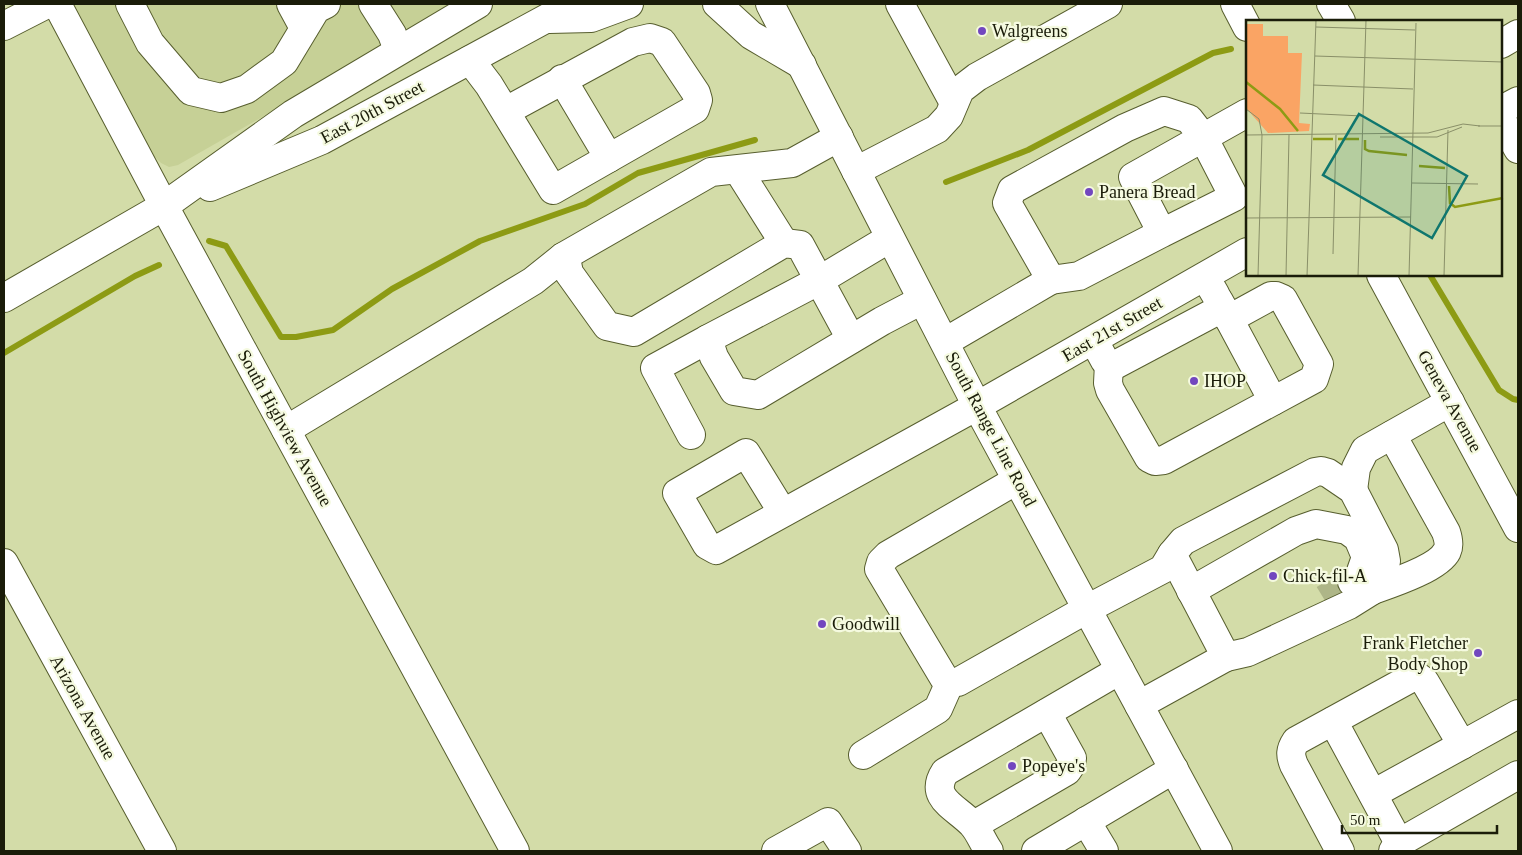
<svg xmlns="http://www.w3.org/2000/svg" width="1522" height="855" font-family="Georgia,serif">
	<rect width="100%" height="100%" fill="#d3dca8"/>
	<path fill="#c6d096" d="M 74,4 L 458,4 L 434,19 L 178,165 L 169,167 L 161,163 L 154,156 Z"/>
	<g fill="none" stroke-linecap="round" stroke-linejoin="round">
		<g stroke="#8d9b14" stroke-width="6">
			<path d="M 946,182 L 1028,150 L 1213,53 L 1231,49"/>
			<path d="M 209,241 L 226,246 L 281,337 L 296,337 L 333,330 L 392,289 L 480,241 L 585,204 L 638,173 L 755,140"/>
			<path d="M 1430,275 L 1499,390 L 1513,399 L 1518,400"/>
			<path d="M 4,353 L 135,276 L 159,265"/>
		</g>
		<path stroke="#aeb688" stroke-width="28" stroke-dasharray="28 14" stroke-linecap="butt" d="M 1324,599 L 1352,582"/>
		<defs>
			<g id="minor">
				<path d="M 57,4 L 164,206 L 515,851"/>
				<path d="M 130,4 L 150,43 L 191,91 L 221,98 L 247,89 L 284,62 L 316,9 L 326,4"/>
				<path d="M 291,4 L 304,28"/>
				<path d="M 373,4 L 392,34 L 398,50"/>
				<path d="M 900,4 L 954,103"/>
				<path d="M 1235,4 L 1247,27"/>
				<path d="M 1331,4 L 1341,21"/>
				<path d="M 4,26 L 47,4"/>
				<path d="M 1501,44 L 1518,34"/>
				<path d="M 470,60 L 489,85 L 553,190 L 609,158 L 562,79"/>
				<path d="M 1501,110 L 1518,101"/>
				<path d="M 506,111 L 633,42 L 650,38 L 662,42 L 696,93 L 698,100 L 695,109 L 609,158"/>
				<path d="M 1501,119 L 1518,149"/>
				<path d="M 738,170 L 784,243"/>
				<path d="M 856,171 L 937,129 L 949,116 L 960,90 L 977,77 L 1108,4"/>
				<path d="M 1162,233 L 1079,276 L 1051,280 L 1007,203 L 1012,190 L 1125,128 L 1164,111 L 1189,119 L 1203,137 L 1234,197 L 1162,233 L 1133,177 L 1247,113"/>
				<path d="M 890,238 L 820,280 L 708,339 L 714,357 L 734,391 L 758,395 L 882,321 L 922,300"/>
				<path d="M 563,257 L 567,263 L 569,273 L 607,326 L 634,332 L 784,243 L 800,245 L 851,339"/>
				<path d="M 1381,275 L 1518,528"/>
				<path d="M 1229,319 L 1273,401"/>
				<path d="M 945,342 L 1051,280"/>
				<path d="M 1099,350 L 1105,361 L 1115,365 L 1213,313 C 1222,303 1217,297 1211,287"/>
				<path d="M 1109,364 L 1108,383 L 1110,390 L 1149,458 L 1155,461 L 1164,460 L 1314,379 L 1319,364 L 1283,299 L 1276,296 L 1271,296 L 1229,319 L 1219,301"/>
				<path d="M 286,430 L 533,281 L 563,257 L 711,172 L 792,163 L 839,137"/>
				<path d="M 691,435 L 655,368 L 708,339"/>
				<path d="M 1321,471 L 1328,473 L 1353,490 L 1384,550 L 1386,561 L 1383,573 L 1379,583 L 1373,590 L 1349,605 L 1248,652 L 1226,657 L 1172,554 L 1183,541 L 1315,472 Z"/>
				<path d="M 1017,480 L 888,555 L 881,562 L 879,569 L 944,678 L 950,682 L 958,682 L 1087,609 L 1163,569 L 1172,554"/>
				<path d="M 1353,490 L 1356,468 L 1365,450 L 1450,402"/>
				<path d="M 783,513 L 746,453 L 677,493 L 707,545 L 716,550 L 977,406 L 1247,252"/>
				<path d="M 4,563 L 162,851"/>
				<path d="M 1373,590 C 1390,584 1439,568 1447,551 C 1450,545 1448,538 1446,532 L 1392,435"/>
				<path d="M 1191,591 L 1296,531 L 1316,524 L 1347,530 L 1358,538 L 1366,557 L 1359,577 L 1352,582"/>
				<path d="M 1139,705 L 1226,657"/>
				<path d="M 1333,721 L 1399,843"/>
				<path d="M 863,755 L 938,709 L 950,682"/>
				<path d="M 1373,794 L 1462,745"/>
				<path d="M 1086,821 L 1104,851"/>
				<path d="M 974,825 L 1067,771 L 1071,765 L 1072,758 L 1047,713"/>
				<path d="M 776,851 L 828,822 L 847,851"/>
				<path d="M 989,851 C 983,843 979,831 972,824 C 956,807 928,798 945,772 L 1120,670"/>
				<path d="M 1036,851 L 1174,769"/>
				<path d="M 1340,851 L 1294,765 C 1290,755 1290,750 1296,741 L 1411,678 L 1418,677 L 1425,682 L 1462,745 L 1518,714"/>
				<path d="M 1393,851 L 1399,843 L 1518,775"/>
			</g>
			<g id="major">
				<path d="M 717,4 L 751,35 L 802,65"/>
				<path d="M 770,4 L 977,406 L 1218,851"/>
				<path d="M 549,19 L 591,18 L 629,4"/>
				<path d="M 210,187 L 322,140 L 573,4"/>
				<path d="M 4,298 L 164,206 L 293,114 L 478,4"/>
			</g>
		</defs>
		<use href="#minor" stroke="#575e2e" stroke-width="30"/>
		<use href="#major" stroke="#575e2e" stroke-width="30"/>
		<use href="#minor" stroke="#fff" stroke-width="28"/>
		<use href="#major" stroke="#fff" stroke-width="28"/>
	</g>
	<g fill="#7247bf" stroke="#f5fae0" stroke-width="2">
		<circle cx="982" cy="31" r="5"/>
		<circle cx="1089" cy="192" r="5"/>
		<circle cx="1194" cy="381" r="5"/>
		<circle cx="1273" cy="576" r="5"/>
		<circle cx="822" cy="624" r="5"/>
		<circle cx="1478" cy="653" r="5"/>
		<circle cx="1012" cy="766" r="5"/>
	</g>
	<g text-anchor="middle" dominant-baseline="central" stroke-width="4.5" stroke-linejoin="round" paint-order="stroke">
		<g font-size="18" fill="#1a1c09" stroke="#f5fae0" text-anchor="start">
			<text x="992" y="31">Walgreens</text>
			<text x="1099" y="192">Panera Bread</text>
			<text x="1204" y="381">IHOP</text>
			<text x="1283" y="576">Chick-fil-A</text>
			<text x="832" y="624">Goodwill</text>
			<text x="1468" y="643" text-anchor="end">Frank Fletcher<tspan x="1468" dy="21">Body Shop</tspan></text>
			<text x="1022" y="766">Popeye's</text>
		</g>
		<g font-size="18" fill="#1a1c09" stroke="#f5fae0">
			<text transform="translate(372 112) rotate(-28)">East 20th Street</text>
			<text transform="translate(1112 329) rotate(-30)">East 21st Street</text>
			<text transform="translate(1450 401) rotate(61)">Geneva Avenue</text>
			<text transform="translate(285 428) rotate(61)">South Highview Avenue</text>
			<text transform="translate(991 429) rotate(62)">South Range Line Road</text>
			<text transform="translate(83 707) rotate(61)">Arizona Avenue</text>
		</g>
	</g>
	<g transform="translate(1246 20)">
		<rect width="256" height="256" fill="#d3dca8"/>
		<path d="M 0,4 L 17,4 L 17,16 L 42,16 L 42,33 L 56,33 L 53,103 L 64,104 L 63,111 L 22,113 L 0,88 Z" fill="#faa464"/>
		<path fill="none" stroke="#8d9b14" stroke-width="2.5" d="M 0,62 L 34,89 L 52,111M 67,119 L 87,119M 92,119 L 113,119M 119,120 L 119,129 L 123,131 L 161,135M 173,146 L 199,148M 203,166 L 204,183 L 209,187 L 257,178"/>
		<path fill="none" stroke="#898f68" stroke-width="1" d="M 70,7 L 169,10M 69,36 L 257,42M 67,65 L 167,69M 0,89 L 13,99 L 16,115 L 12,256M 54,93 L 116,96M 232,106 L 257,106M 0,115 L 182,113 L 217,104 L 234,106M 134,117 L 191,117 L 216,107M 166,163 L 232,164M 0,198 L 165,197M 87,234 L 90,115M 40,256 L 43,115M 61,256 L 70,0M 112,256 L 120,0M 163,256 L 170,3M 198,256 L 202,110"/>
		<path fill="#0f766e" fill-opacity="0.15" stroke="#0f766e" stroke-width="2.5" d="M 113,94 L 221,156 L 186,218 L 77,155 Z"/>
		<rect width="256" height="256" fill="none" stroke="#1a1c09" stroke-width="2.5"/>
	</g>
	<rect width="1522" height="855" fill="none" stroke="#1a1c09" stroke-width="10"/>
	<path d="M1342 825v8h155v-8" fill="none" stroke="#1a1c09" stroke-width="2.5"/>
	<text x="1350" y="825" font-size="15" fill="#1a1c09" stroke="#f5fae0" stroke-width="4" paint-order="stroke">50 m</text>
</svg>
